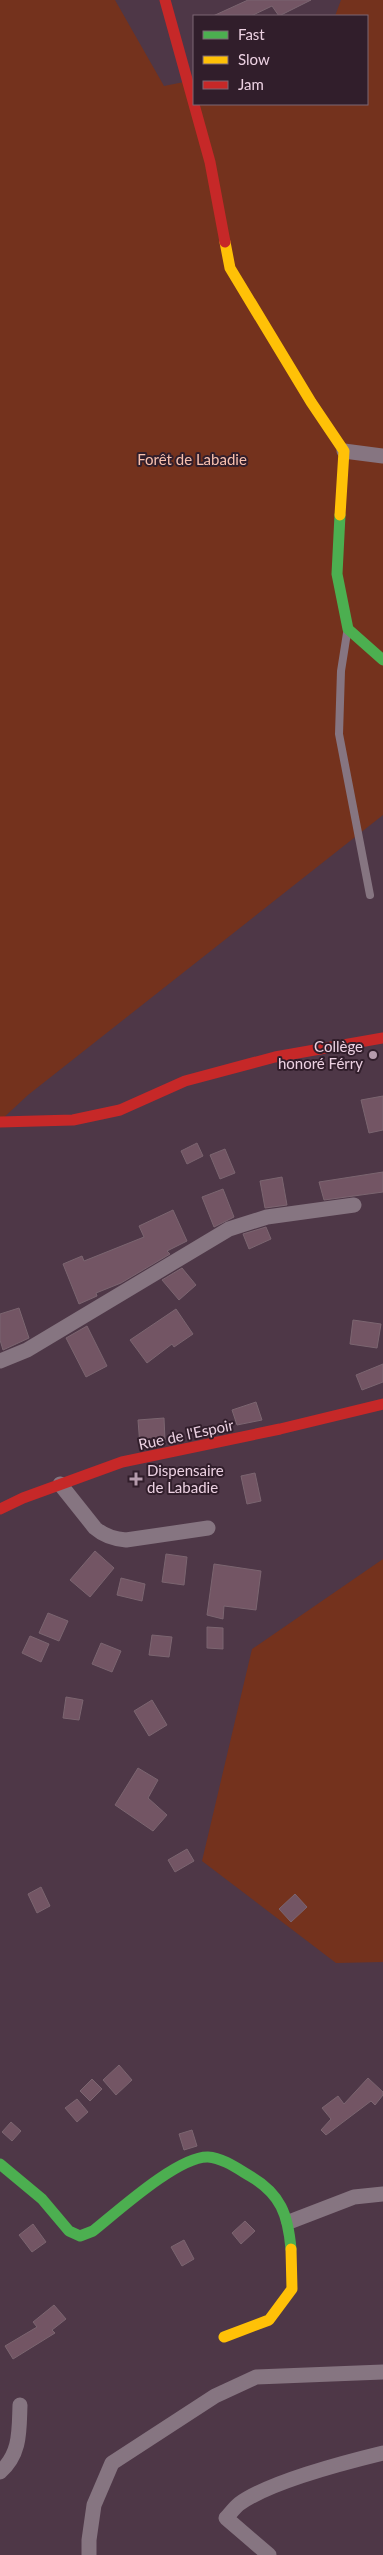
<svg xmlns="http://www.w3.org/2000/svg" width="383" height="2555" viewBox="0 0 383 2555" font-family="Lato,sans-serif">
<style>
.green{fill:#74321d}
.building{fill:#735564;stroke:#7b6570}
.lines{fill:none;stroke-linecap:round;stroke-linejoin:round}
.lane{stroke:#867581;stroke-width:8}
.street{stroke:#867581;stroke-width:15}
.fast{stroke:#4caf50;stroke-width:11}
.slow{stroke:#ffc107;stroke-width:11}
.jam{stroke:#c62828;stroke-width:11}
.poi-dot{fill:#b59bac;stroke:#311e2b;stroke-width:2}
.labels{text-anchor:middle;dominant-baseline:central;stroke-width:4;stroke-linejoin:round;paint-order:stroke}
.park-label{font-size:15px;fill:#f7c0ae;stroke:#311e2b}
.poi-label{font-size:15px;fill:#ecd1e2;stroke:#311e2b;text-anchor:end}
.street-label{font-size:15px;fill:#ecd1e2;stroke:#311e2b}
</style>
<rect width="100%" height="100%" fill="#4e3747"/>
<!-- green -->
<path class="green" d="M 0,0 L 115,0 L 164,86 L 194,80 L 194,104 L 367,104 L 367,16 L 335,16 L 341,0 L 383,0 L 383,815 L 28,1095 L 0,1121 Z
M 383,1559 L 383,1962 L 336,1963 L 202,1861 L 252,1649 Z"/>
<!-- building -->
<path class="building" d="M 248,0 L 311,0 L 279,16 L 272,6 L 251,16 L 213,16 Z
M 383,1096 L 383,1130 L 369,1133 L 361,1100 Z
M 197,1143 L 203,1156 L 187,1164 L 181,1151 Z
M 225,1149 L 235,1173 L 220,1179 L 210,1155 Z
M 383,1172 L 383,1192 L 324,1200 L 319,1182 Z
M 282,1177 L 287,1205 L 265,1208 L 260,1181 Z
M 223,1189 L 234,1217 L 214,1227 L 202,1197 Z
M 173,1210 L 187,1241 L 167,1251 L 170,1254 L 121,1283 L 96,1293 L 97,1296 L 79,1304 L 63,1264 L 82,1256 L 84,1261 L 144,1237 L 139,1226 Z
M 266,1227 L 271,1239 L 249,1249 L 243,1234 Z
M 182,1268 L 196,1285 L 179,1300 L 162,1280 Z
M 19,1308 L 29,1338 L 3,1350 L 0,1340 L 0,1314 Z
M 176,1309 L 193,1334 L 174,1347 L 172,1344 L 147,1363 L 130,1340 Z
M 353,1320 L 381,1324 L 377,1348 L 350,1344 Z
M 87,1326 L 107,1366 L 86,1377 L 66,1338 Z
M 383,1364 L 383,1382 L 362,1390 L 356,1375 Z
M 256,1402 L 262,1420 L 237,1425 L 232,1410 Z
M 164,1418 L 165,1440 L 140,1446 L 138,1420 Z
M 255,1473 L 261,1501 L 247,1504 L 241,1476 Z
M 95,1551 L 114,1568 L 90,1597 L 70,1580 Z
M 166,1554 L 187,1557 L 184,1585 L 162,1582 Z
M 214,1564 L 261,1571 L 256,1610 L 224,1606 L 223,1619 L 207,1615 Z
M 121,1578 L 145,1584 L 142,1601 L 117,1595 Z
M 48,1613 L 68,1621 L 59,1641 L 39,1633 Z
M 207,1627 L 223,1628 L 223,1649 L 207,1648 Z
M 152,1635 L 172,1637 L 169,1657 L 149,1655 Z
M 30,1636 L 49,1644 L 41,1662 L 22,1653 Z
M 101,1643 L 121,1651 L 112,1672 L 92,1664 Z
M 66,1697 L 83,1700 L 79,1720 L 63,1718 Z
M 152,1700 L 167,1725 L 149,1736 L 134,1711 Z
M 138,1768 L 158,1780 L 148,1798 L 167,1815 L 153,1831 L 115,1805 Z
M 187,1849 L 194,1861 L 175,1872 L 168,1860 Z
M 41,1887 L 50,1906 L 37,1913 L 28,1894 Z
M 295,1894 L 307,1907 L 291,1922 L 279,1909 Z
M 119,2065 L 132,2080 L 116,2095 L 103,2080 Z
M 368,2078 L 383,2092 L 383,2095 L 375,2105 L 371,2101 L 326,2135 L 321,2130 L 331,2119 L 322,2108 L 338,2096 L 344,2104 Z
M 92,2079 L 102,2089 L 90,2101 L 80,2091 Z
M 77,2099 L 88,2112 L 77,2122 L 65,2108 Z
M 11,2122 L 21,2131 L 12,2141 L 2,2132 Z
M 192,2130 L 197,2146 L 184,2150 L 179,2134 Z
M 245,2221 L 255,2231 L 241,2244 L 232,2233 Z
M 33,2224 L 46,2242 L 32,2252 L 19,2235 Z
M 184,2240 L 194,2259 L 182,2266 L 171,2247 Z
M 54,2305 L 66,2319 L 52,2330 L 55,2333 L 13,2359 L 5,2346 L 37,2327 L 33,2322 Z"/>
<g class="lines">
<!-- lane -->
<path class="lane" d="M 347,633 L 341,671 L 339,734 L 370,895"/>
<!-- street -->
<path class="street" d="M 344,451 L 383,456
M 0,1361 L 27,1350 L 229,1229 L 267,1217 L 354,1205
M 60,1484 L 95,1528 C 104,1536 113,1539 126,1540 L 208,1528
M 289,2222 L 354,2197 L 383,2194
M 0,2472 C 21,2454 19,2430 20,2405
M 89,2555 L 89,2540 L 94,2505 L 112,2463 L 215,2396 L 256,2377 L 383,2372
M 269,2555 L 226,2518 C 230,2514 234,2508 239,2504 C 269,2482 346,2462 383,2453"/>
<!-- fast -->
<path class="fast" d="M 340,515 L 337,574 L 348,629 L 383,660
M 0,2164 L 42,2199 L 69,2231 L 80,2236 L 93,2231 C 117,2212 178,2156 208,2157 C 223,2158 238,2169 250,2176 C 281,2194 288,2215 291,2249"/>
<!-- slow -->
<path class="slow" d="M 225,242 L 230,268 L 311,402 L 344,451 L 340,515
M 224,2337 L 269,2320 L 292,2289 L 291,2249"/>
<!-- jam -->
<path class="jam" d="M 165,0 L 210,162 L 225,242
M 0,1122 L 73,1120 L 120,1110 L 185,1081 L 275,1057 L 383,1038
M 0,1509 L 23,1498 L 122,1462 L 280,1429 L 383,1404"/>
</g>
<!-- markers -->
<g class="poi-dot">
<circle cx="373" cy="1055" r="5"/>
<path d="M133.5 1471.5h5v5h5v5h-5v5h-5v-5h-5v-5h5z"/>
</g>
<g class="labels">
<!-- park labels -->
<g class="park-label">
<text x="192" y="459">Forêt de Labadie</text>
</g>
<!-- poi labels -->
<g class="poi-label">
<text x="363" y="1046">Collège<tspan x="363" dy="17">honoré Férry</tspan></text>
<text x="147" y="1470" text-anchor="start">Dispensaire<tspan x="147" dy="17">de Labadie</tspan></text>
</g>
<!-- street labels -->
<g class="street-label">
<text transform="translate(186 1434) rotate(-12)">Rue de l'Espoir</text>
</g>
</g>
<!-- legend -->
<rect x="193" y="15" width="175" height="90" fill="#311e2b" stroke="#7c6674"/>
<rect x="203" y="31" width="25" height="8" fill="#4caf50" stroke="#7c6674"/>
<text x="238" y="40" font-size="15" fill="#ecd1e2">Fast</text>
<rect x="203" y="56" width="25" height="8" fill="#ffc107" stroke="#7c6674"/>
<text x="238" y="65" font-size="15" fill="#ecd1e2">Slow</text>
<rect x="203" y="81" width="25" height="8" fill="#c62828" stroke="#7c6674"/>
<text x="238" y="90" font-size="15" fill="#ecd1e2">Jam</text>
</svg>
